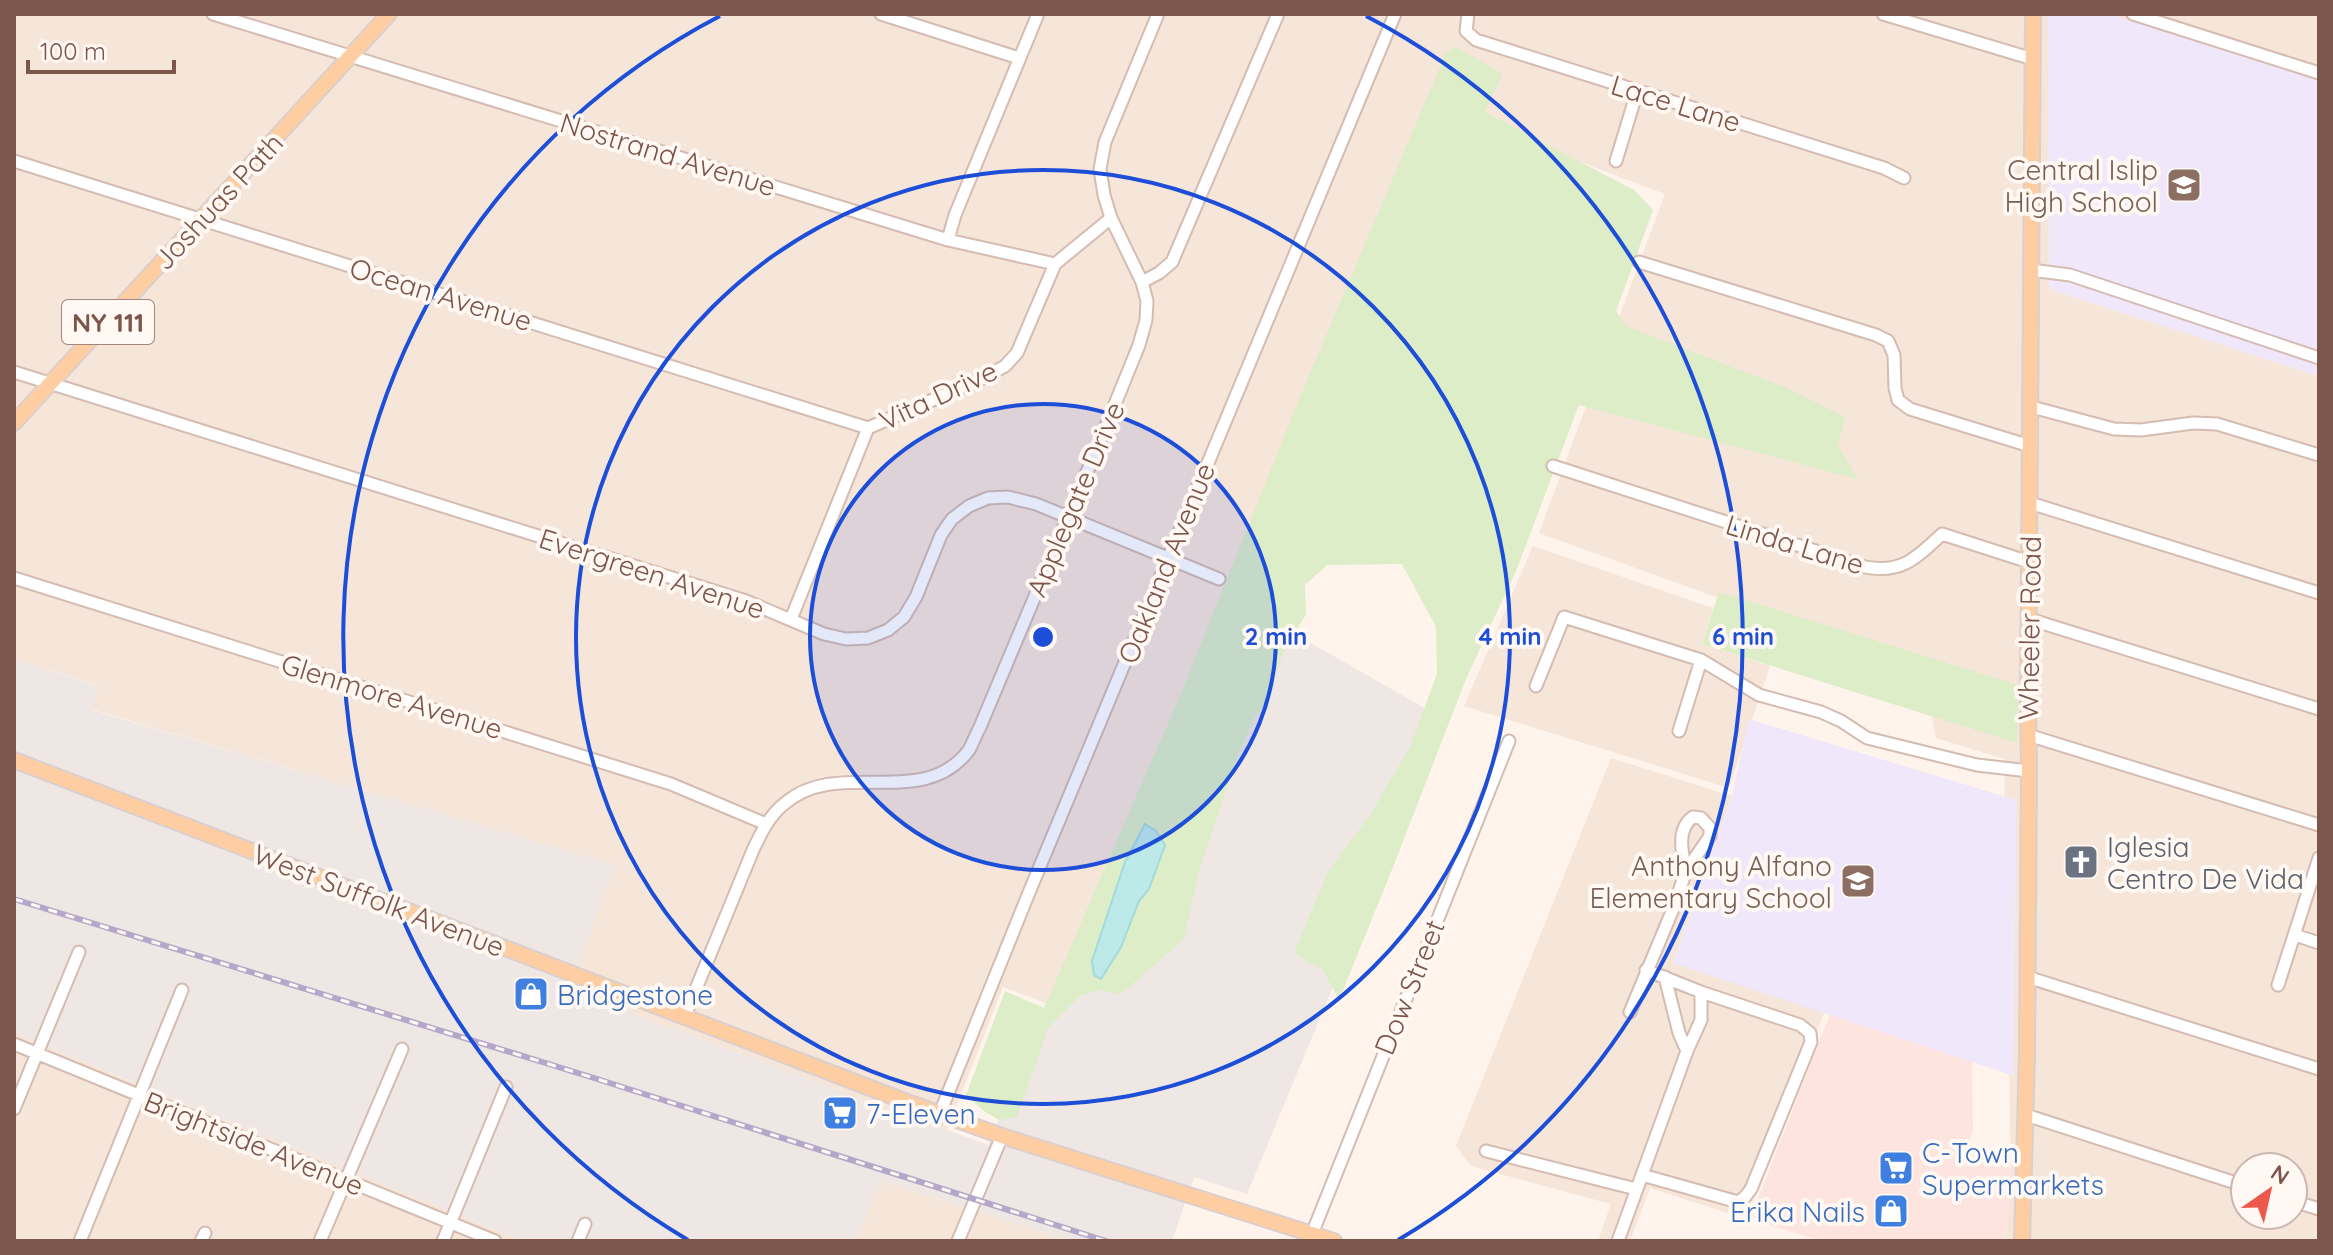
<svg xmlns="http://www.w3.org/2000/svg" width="2333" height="1255" viewBox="0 0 2333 1255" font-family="Quicksand,sans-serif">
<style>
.residential{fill:#f6e5d9;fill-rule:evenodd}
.commercial{fill:#fee4df}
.industrial{fill:#efe7e3}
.education{fill:#f1e7fb}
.green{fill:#dcedc8;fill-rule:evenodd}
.water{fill:#bde9e9;stroke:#a3dbdc;stroke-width:2}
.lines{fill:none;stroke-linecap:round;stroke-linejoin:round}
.minor-casing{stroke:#d4bcb2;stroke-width:15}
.major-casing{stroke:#dacfcd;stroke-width:18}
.minor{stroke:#fff;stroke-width:11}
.major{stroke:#fecea2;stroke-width:14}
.rail-casing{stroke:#b5a7ca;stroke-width:6}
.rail{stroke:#fff8f3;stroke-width:3;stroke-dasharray:9;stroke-linecap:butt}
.ring{fill:none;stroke:#1d4ed8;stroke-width:4}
.labels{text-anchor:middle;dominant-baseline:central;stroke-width:8;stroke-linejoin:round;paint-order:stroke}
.shield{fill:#fff8f3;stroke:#a3867d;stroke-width:2}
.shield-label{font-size:26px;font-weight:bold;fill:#7c554b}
.street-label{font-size:28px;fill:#7c554b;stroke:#fff8f3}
.education-label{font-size:28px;fill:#785e54;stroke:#fff8f3;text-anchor:end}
.worship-label{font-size:28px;fill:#5b616d;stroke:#fff8f3;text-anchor:start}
.shop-label{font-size:28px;fill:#366cbe;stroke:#fff8f3;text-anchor:start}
.centre{fill:#1d4ed8;stroke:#fff8f3;stroke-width:4}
.ring-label{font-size:24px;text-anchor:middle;font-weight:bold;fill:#1d4ed8;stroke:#fff8f3;stroke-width:8;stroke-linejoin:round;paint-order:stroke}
</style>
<rect width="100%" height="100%" fill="#fef4eb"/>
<!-- residential -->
<path class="residential" d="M 14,14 L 2048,14 L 2049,289 L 2319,376 L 2319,1241 L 2005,1241 L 2011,1168 L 2004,759 L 1936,738 L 1923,672 L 1539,533 L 1665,194 L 1432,106 L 1048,1004 L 1003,987 L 947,1130 L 568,990 L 614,865 L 91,709 L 98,685 L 14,659 ZM 2245,1167 L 2293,1167 L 2293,1215 L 2245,1215 Z
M 2108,14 L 2319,14 L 2319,80 Z
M 1533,546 L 1713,608 L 1702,644 L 1770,666 L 1729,788 L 1464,706 Z
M 1611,758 L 1732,796 L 1673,962 L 1825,1011 L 1743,1218 L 1650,1188 L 1630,1241 L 1598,1241 L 1611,1204 L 1471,1166 L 1456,1146 Z
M 14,1033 L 522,1241 L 14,1241 Z
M 880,1181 L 1070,1241 L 856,1241 Z"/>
<!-- commercial -->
<path class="commercial" d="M 1830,1014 L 1972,1062 L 1973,1131 L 1965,1154 L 2011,1168 L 2005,1241 L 1822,1241 L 1750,1219 Z"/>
<!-- industrial -->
<path class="industrial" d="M 1279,625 L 1444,719 L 1247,1194 L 1194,1177 L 1172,1241 L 1070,1241 L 881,1181 L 856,1241 L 522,1241 L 14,1033 L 14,659 L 99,686 L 92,710 L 615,865 L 569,990 L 988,1145 L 1067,959 Z"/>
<!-- education -->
<path class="education" d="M 2048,14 L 2108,14 L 2319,80 L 2319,376 L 2049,289 Z
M 1749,719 L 2016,800 L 2014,1076 L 1673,963 L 1732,796 Z"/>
<!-- green -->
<path class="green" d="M 1455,46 L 1502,74 L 1485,112 L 1634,190 L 1653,210 L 1616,311 L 1626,326 L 1789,389 L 1845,417 L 1838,445 L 1857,479 L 1579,405 L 1516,571 L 1466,679 L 1393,867 L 1339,1000 L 1323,970 L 1294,953 L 1328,872 L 1370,815 L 1410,747 L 1437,674 L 1436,627 L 1402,564 L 1327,565 L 1305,585 L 1306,614 L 1282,655 L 1269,700 L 1256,715 L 1237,758 L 1199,870 L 1184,939 L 1121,994 L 1100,990 L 1080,996 L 1048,1028 L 1017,1117 L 999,1120 L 984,1111 L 966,1095 L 1005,991 L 1044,1008 L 1181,693 L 1300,397 L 1446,53 ZM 1165,845 L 1149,889 L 1139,901 L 1101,978 L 1095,975 L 1092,960 Z
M 1719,592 L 2018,685 L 2017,743 L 1702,644 Z"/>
<!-- water -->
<path class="water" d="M 1145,824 L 1156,831 L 1165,845 L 1149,889 L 1139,901 L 1121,947 L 1101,979 L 1094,975 L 1092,961 L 1125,862 Z"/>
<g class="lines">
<defs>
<path id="minor" d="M 213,14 L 948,240 L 1055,264 L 1111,218
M 881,14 L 1019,58
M 1468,14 L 1466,31 L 1476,40 L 1884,168 L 1904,178
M 1883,14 L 2033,59
M 2133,14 L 2319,73
M 14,161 L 868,428
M 1616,161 L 1637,92
M 948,240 L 955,215 L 1038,14
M 1639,262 L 1876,335 L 1888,341 L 1894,355 L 1895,388 L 1898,400 L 1910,409 L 2030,446
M 2031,270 L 2070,275 L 2319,358
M 1142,282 L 1159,273 L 1172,262 L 1278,14
M 14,372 L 746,601 L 824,634 L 846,639 L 868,638 L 888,630 L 904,617 L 916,597 L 941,535 L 952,519 L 969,506 L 988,498 L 1008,497 L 1036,504 L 1219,579
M 2032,407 L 2114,429 L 2141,430 L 2193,423 L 2217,424 L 2319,455
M 1553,466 L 1865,567 C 1902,574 1916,558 1942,534 L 2029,562
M 2030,503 L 2319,593
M 14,578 L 671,784 L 766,824
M 791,619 L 868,428 L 981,379 L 1005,366 L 1017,353 L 1055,264
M 2029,619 L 2319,709
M 1536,686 L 1564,617 L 1701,660 L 1759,695 L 1821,712 L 1841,721 L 1867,738 L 1977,765 L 2029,771
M 1679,731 L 1701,660
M 2028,735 L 2319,825
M 2295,935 L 2319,943
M 1665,977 L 1679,1033 L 1687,1051
M 2027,977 L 2319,1069
M 2278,985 L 2319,858
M 1630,1012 L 1673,909 L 1686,871 L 1710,836 L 1710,828 L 1701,818 L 1693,817 C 1676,829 1682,853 1686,871
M 684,1018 L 753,850 C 761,833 769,816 784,804 C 839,756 922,812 969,750 C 973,743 976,734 980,727 L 1098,446 L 1139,345 L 1146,320 L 1147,301 L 1142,282 L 1111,218 L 1104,195 L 1100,169 L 1105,142 L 1158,14
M 14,1044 L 495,1241
M 14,1109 L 79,952
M 940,1113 L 1028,895 L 1395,14
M 2026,1115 L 2245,1186
M 1486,1151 L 1636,1189
M 1642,1175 L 1738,1202 L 1745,1197 L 1751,1189 L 1811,1042 L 1810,1033 L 1800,1025 L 1701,992 L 1646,970
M 2293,1201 L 2319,1209
M 1312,1234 L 1509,741
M 80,1241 L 182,990
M 201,1241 L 205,1233
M 320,1241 L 402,1049
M 443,1241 L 506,1087
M 578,1241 L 585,1224
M 958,1241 L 1002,1136
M 1618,1241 L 1687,1051 L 1701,1020 L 1701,992"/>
<path id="major" d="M 14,423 L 389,14
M 14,760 L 907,1102 L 1002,1136 L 1334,1241
M 2022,1241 L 2027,1054 L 2029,771 L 2028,703 L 2033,14"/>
</defs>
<!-- minor casing -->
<use href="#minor" class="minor-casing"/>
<!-- major casing -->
<use href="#major" class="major-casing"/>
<!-- minor -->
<use href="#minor" class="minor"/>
<!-- major -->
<use href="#major" class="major"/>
<defs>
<path id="rail" d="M 14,899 L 594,1078 L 1106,1241"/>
</defs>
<!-- rail casing -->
<use href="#rail" class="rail-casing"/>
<!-- rail -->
<use href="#rail" class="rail"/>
</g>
<!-- distance rings -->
<circle cx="1043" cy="637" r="233" fill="#1d4ed8" fill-opacity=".12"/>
<g class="ring">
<circle cx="1043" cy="637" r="233"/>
<circle cx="1043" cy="637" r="467"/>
<path d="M688 1240A700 700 0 0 1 720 16M1366 16A700 700 0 0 1 1398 1240"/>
</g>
<!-- icons -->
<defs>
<symbol id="school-square" viewBox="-11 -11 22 22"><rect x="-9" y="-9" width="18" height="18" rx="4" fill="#8d6e63" stroke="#fff8f3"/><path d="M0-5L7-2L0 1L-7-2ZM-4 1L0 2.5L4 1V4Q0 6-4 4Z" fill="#fff"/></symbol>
<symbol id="church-square" viewBox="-11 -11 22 22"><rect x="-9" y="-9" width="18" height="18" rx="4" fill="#6b7280" stroke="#fff8f3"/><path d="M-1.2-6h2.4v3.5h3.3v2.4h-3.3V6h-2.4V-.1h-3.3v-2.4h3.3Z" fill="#fff"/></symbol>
<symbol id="shop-square" viewBox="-11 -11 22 22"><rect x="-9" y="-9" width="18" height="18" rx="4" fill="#3f7fe0" stroke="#fff8f3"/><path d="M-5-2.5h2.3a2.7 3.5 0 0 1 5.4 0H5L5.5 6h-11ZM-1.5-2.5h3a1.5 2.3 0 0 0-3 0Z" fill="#fff"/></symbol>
<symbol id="supermarket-square" viewBox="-11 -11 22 22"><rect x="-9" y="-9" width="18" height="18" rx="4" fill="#3f7fe0" stroke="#fff8f3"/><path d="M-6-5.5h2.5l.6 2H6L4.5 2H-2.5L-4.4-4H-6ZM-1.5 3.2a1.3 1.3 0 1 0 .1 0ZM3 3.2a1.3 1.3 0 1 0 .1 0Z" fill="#fff"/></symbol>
</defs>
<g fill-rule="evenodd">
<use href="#school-square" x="2164" y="165" width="40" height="40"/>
<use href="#church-square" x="2061" y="842" width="40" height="40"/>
<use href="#school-square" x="1838" y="861" width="40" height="40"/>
<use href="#shop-square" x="511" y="974" width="40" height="40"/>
<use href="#supermarket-square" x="820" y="1093" width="40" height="40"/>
<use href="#supermarket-square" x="1876" y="1148" width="40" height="40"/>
<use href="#shop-square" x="1871" y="1191" width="40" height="40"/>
</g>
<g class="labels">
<!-- shield labels -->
<rect class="shield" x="62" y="300" width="92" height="44" rx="6"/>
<g class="shield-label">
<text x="108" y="322">NY 111</text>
</g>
<!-- street labels -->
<g class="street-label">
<text transform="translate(1676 103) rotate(17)">Lace Lane</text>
<text transform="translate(668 154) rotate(17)">Nostrand Avenue</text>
<text transform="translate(218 201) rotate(-47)">Joshuas Path</text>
<text transform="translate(441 294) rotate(17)">Ocean Avenue</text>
<text transform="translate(938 395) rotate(-25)">Vita Drive</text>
<text transform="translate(1075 499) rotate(-67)">Applegate Drive</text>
<text transform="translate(1795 544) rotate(17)">Linda Lane</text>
<text transform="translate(1166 563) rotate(-68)">Oakland Avenue</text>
<text transform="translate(652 573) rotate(18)">Evergreen Avenue</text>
<text transform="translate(2029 628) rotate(-89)">Wheeler Road</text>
<text transform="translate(392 696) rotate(17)">Glenmore Avenue</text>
<text transform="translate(379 900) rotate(21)">West Suffolk Avenue</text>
<text transform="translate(1409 987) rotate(-68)">Dow Street</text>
<text transform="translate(254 1143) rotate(22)">Brightside Avenue</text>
</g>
<!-- education labels -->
<g class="education-label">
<text x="2158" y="169">Central Islip<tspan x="2158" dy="32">High School</tspan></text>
<text x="1832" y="865">Anthony Alfano<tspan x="1832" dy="32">Elementary School</tspan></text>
</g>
<!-- worship labels -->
<g class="worship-label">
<text x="2107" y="846">Iglesia<tspan x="2107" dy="32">Centro De Vida</tspan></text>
</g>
<!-- shop labels -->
<g class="shop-label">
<text x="557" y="994">Bridgestone</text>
<text x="866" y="1113">7-Eleven</text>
<text x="1922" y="1152">C‑Town<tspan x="1922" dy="32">Supermarkets</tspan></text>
<text x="1865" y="1211" text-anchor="end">Erika Nails</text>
</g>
</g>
<circle cx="1043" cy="637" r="12" class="centre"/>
<g class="ring-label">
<text x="1276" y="645">2 min</text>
<text x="1510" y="645">4 min</text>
<text x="1743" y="645">6 min</text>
</g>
<!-- border -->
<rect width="2333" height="1255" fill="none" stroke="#7c554b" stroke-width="32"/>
<!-- north arrow -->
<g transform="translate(2269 1191) rotate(34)"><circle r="38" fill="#fff8f3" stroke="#cbb7b0" stroke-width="2"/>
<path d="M0-6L14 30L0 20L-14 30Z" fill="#ec584b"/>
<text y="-12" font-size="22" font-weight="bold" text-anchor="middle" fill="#7c554b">N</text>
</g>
<!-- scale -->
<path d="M28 60v12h146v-12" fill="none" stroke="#7c554b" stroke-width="4"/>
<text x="40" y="60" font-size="24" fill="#7c554b" stroke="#fff8f3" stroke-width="6" paint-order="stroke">100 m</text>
</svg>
